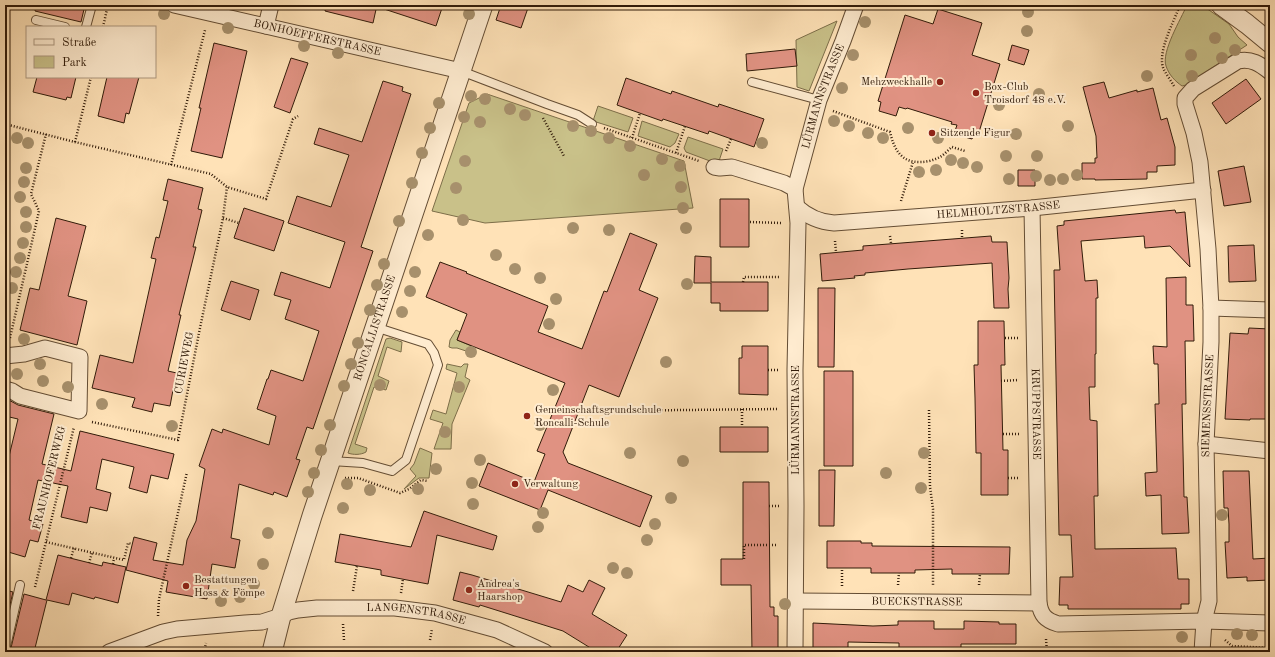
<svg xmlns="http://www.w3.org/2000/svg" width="1275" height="657" viewBox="0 0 1275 657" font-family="'Old Standard TT',serif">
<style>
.green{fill:#c9c189;stroke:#7d6e49}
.building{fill:#e09282;stroke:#311b09}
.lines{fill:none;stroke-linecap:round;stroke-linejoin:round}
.service-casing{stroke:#644d34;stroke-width:10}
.minor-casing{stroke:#644d34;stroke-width:17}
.tertiary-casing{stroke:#644d34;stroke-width:21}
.path{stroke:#311b09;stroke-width:2.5;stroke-dasharray:1 2;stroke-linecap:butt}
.service{stroke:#ffecd0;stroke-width:8}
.minor{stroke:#ffecd0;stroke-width:15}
.tertiary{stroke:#ffecd0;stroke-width:19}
.tree{fill:#a7906c}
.poi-dot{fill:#8f2418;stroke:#ffecd0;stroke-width:1.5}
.labels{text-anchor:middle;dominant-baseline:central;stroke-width:4;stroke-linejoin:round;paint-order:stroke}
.street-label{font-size:11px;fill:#311b09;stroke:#ffecd0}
.poi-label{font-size:11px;fill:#311b09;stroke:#ffecd0;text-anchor:start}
</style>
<rect width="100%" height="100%" fill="#ffe2b7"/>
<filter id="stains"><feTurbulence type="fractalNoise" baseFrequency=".005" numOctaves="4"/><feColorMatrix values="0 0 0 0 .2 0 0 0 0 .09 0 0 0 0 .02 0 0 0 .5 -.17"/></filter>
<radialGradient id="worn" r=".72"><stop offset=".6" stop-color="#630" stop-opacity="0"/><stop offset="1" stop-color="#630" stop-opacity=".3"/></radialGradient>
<!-- green -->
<path class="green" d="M 1187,5 L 1200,5 L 1209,10 L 1229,24 L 1238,37 L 1247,45 L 1186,85 L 1182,86 C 1175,81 1169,75 1166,66 C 1161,52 1181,19 1187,5 Z
M 837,21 L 809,91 L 797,87 L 796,40 Z
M 487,94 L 684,161 L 693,208 L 485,223 L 432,211 L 469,103 Z
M 598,106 L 633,118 L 628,132 L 593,121 Z
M 642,121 L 679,134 L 675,143 L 670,147 L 638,136 Z
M 688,137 L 723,149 L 718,164 L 686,152 L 684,148 Z
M 456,330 L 460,332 L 457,340 L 474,347 L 472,353 L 457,348 L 452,348 L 449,347 L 450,340 Z
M 390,338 L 402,342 L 401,352 L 387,347 L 378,376 L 389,381 L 386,390 L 374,387 L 355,444 L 367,448 L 366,452 C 361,455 353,455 348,453 L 386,339 Z
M 447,364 L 461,367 L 464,364 L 468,364 L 465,377 L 470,380 L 452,424 L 451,449 L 434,449 L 443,423 L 430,419 L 433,410 L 446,414 L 457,373 L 446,369 Z
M 420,448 L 432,453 L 429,478 L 419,478 L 404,489 L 416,476 L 410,469 L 414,464 Z"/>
<!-- building -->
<path class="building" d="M 36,5 L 85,5 L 81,22 L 35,11 Z
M 326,5 L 377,5 L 373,23 L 325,11 Z
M 381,5 L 443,5 L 436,26 L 381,8 Z
M 501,5 L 529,5 L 521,28 L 496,20 Z
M 938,9 L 982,23 L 972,55 L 1000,64 L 979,132 L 975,131 L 972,139 L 954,134 L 957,125 L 951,124 L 952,122 L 907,108 L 906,109 L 899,107 L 896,116 L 879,111 L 881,102 L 878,101 L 905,15 L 933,24 Z
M 214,43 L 247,51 L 222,158 L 191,151 L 201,108 L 199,108 Z
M 1012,45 L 1029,50 L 1024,65 L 1008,60 Z
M 795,49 L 797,66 L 747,71 L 746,54 Z
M 291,58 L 308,63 L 290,113 L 274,107 Z
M 37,77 L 76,77 L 71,98 L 67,97 L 66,100 L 33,92 Z
M 107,77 L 139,77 L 129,114 L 126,113 L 124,123 L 98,116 Z
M 626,78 L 671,94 L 672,91 L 718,107 L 719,104 L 764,119 L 754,147 L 709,131 L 708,134 L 663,119 L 662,121 L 617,105 Z
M 1246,79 L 1261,99 L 1226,124 L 1212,103 Z
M 383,81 L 403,87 L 402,91 L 411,94 L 361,247 L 373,251 L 313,429 L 307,427 L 296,459 L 300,460 L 287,497 L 274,492 L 273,495 L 239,484 L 231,538 L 240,540 L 235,568 L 212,564 L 207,599 L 166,592 L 168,581 L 126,570 L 134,537 L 157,543 L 153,560 L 183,565 L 187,540 L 196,521 L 205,469 L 199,466 L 212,429 L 222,433 L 223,429 L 269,445 L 276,416 L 257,409 L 267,379 L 268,379 L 271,370 L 303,381 L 319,331 L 285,319 L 291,300 L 274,295 L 281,272 L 330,288 L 345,242 L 288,223 L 297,196 L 331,207 L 349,155 L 314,144 L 319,128 L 362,142 Z
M 1104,82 L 1109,98 L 1137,90 L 1137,92 L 1153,88 L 1161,120 L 1167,118 L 1175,147 L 1175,165 L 1157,166 L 1157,172 L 1147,172 L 1147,179 L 1095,180 L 1095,179 L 1082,179 L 1082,163 L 1095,163 L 1095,158 L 1097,158 L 1096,136 L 1083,87 Z
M 1244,166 L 1251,202 L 1224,206 L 1218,171 Z
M 1018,170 L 1035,170 L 1035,186 L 1018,186 Z
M 168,179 L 203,188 L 198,209 L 202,210 L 193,247 L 196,247 L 179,315 L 181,315 L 168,371 L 181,374 L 176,391 L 173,390 L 170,406 L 154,403 L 152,412 L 132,407 L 135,398 L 92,388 L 100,355 L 133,363 L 156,259 L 151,258 L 156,237 L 159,238 L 168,201 L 163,200 Z
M 720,199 L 749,199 L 749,247 L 720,247 Z
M 244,208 L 284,221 L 274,251 L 234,238 Z
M 1175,210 L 1176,213 L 1185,212 L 1190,267 L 1170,246 L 1145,248 L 1144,236 L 1081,241 L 1085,281 L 1097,280 L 1098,298 L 1096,298 L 1096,354 L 1095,354 L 1095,387 L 1089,387 L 1090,420 L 1097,421 L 1098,496 L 1094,496 L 1095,549 L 1176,548 L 1178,579 L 1189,579 L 1189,604 L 1181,604 L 1181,609 L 1068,609 L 1068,605 L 1059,605 L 1060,577 L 1073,577 L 1071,535 L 1059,535 L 1054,270 L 1060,270 L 1057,226 L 1064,225 L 1064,221 Z
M 56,218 L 86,226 L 68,296 L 87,301 L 77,345 L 20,330 L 30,288 L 39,290 Z
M 630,233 L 657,244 L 639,290 L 658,298 L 619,397 L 589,385 L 563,452 L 568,463 L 652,496 L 640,527 L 548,490 L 540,510 L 479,486 L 488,463 L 534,482 L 545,454 L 537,451 L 565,383 L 457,340 L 467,314 L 426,297 L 440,262 L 467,272 L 466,273 L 548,306 L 538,332 L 582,349 L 604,291 L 607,292 Z
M 991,236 L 992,242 L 1007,242 L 1009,278 L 1008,289 L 1009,308 L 994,308 L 992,263 L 908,269 L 865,273 L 865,275 L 854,276 L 855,278 L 822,281 L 820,254 L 863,250 L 863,246 Z
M 1254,245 L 1256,281 L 1229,282 L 1228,246 Z
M 695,256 L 711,257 L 711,282 L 768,282 L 768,311 L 720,311 L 720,303 L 711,303 L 711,283 L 694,283 Z
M 1186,277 L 1186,305 L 1193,305 L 1194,341 L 1185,341 L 1186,404 L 1182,404 L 1184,497 L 1187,497 L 1189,533 L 1162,534 L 1161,495 L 1146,496 L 1145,473 L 1157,472 L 1155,404 L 1159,404 L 1158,364 L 1154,364 L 1153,346 L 1167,347 L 1166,278 Z
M 231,281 L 259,290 L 250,320 L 221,310 Z
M 818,288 L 835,288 L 834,367 L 818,367 Z
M 978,321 L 1004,321 L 1005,365 L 1001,365 L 1003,450 L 1008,450 L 1008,495 L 981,495 L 981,453 L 976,453 L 975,398 L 974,365 L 978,365 Z
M 1249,328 L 1270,329 L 1267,365 L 1270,365 L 1270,419 L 1250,419 L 1250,420 L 1225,419 L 1230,333 L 1248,334 Z
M 742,346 L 768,346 L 768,395 L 739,394 L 739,358 L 742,358 Z
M 824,371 L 853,371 L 853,466 L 824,466 Z
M 5,398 L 18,405 L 54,414 L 42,464 L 71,471 L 80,431 L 174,454 L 168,479 L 151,475 L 147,493 L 129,488 L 134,467 L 102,459 L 96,489 L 111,493 L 107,511 L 90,507 L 87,523 L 61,517 L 68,486 L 38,480 L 29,520 L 43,524 L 38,542 L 30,540 L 25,557 L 5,551 L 5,473 L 18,419 L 5,416 Z
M 720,427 L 768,427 L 768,452 L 720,452 Z
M 819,470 L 835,470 L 834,526 L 819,526 Z
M 1223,471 L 1249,471 L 1253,559 L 1270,558 L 1270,580 L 1247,581 L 1247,577 L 1227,578 L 1225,542 L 1229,542 L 1229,524 L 1228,508 L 1224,508 Z
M 743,482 L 769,482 L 770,607 L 774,607 L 774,616 L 778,616 L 778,652 L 752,652 L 751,585 L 721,585 L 721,559 L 743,559 Z
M 424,511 L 497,536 L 493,550 L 437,535 L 428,584 L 381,575 L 381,570 L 335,562 L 340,534 L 411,547 Z
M 827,541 L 861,541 L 861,543 L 872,543 L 872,546 L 1010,547 L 1009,574 L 952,574 L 952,569 L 915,570 L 915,573 L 871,573 L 871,568 L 827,568 Z
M 58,555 L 102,566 L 103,562 L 126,567 L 118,603 L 95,597 L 94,599 L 72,593 L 69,605 L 47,600 L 34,652 L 10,652 L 24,594 L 46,600 Z
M 460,572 L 472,575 L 561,602 L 568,585 L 583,592 L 589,580 L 605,588 L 592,614 L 627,635 L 616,652 L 597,652 L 563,631 L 480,605 L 479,607 L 453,600 Z
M 5,590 L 13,592 L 5,626 Z
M 898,621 L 934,621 L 934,629 L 964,629 L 964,621 L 999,622 L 999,624 L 1016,624 L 1016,644 L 961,644 L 961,652 L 899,652 L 899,643 L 848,642 L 848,652 L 813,652 L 813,623 L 873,626 L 898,625 Z"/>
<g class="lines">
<defs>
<path id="service" d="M 36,20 L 65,27
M 86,27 L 92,5
M 461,71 L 547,104 L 578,115 L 592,124
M 752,82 L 819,100
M 331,461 L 363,463 L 392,471 L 406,460 L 438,365 L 434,353 L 428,344 L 375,327
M 5,651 L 20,585"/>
<g id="minor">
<path id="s1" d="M 174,5 L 461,71"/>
<path d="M 266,26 L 271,5"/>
<path d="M 714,167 L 720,168 L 732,167 L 784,183 L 795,189"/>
<path id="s2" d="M 797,207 C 808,217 819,222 834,223 L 1032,208 L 1203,190"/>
<path id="s3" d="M 1032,208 L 1039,603 C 1041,615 1045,620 1058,624 L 1204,621 L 1270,623"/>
<path d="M 1211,308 L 1270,310"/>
<path d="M 5,356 L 24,354 L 45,348 L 80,357 L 79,411 L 20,396 L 12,391 L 5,389"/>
<path d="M 1206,444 L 1270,451"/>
<path id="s4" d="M 796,601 L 1039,603"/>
<path id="s5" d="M 109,652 L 163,632 L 177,629 L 245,623 L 262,622 L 281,616 L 289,612 L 298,610 L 317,608 L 395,608 L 435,613 L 497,630 L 545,652"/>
<path id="s6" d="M 795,652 L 796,506 L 795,370 L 798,223 L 795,189 L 819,100 L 843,41 L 856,5"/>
<path id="s7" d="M 1202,652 L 1204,621 L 1209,601 L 1206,444 L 1211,342 L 1211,308 L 1208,249 L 1200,162 L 1194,133 L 1185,104 L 1185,98 L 1193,89 L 1238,61 C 1251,58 1260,64 1270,72"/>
</g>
<g id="tertiary">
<path d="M 1221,5 L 1247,24 L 1270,43"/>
<path id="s8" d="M 272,652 L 281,616 L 312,516 L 483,5"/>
</g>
</defs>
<!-- service casing -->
<use href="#service" class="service-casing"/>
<!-- minor casing -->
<use href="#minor" class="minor-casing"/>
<!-- tertiary casing -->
<use href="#tertiary" class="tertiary-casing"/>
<!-- path -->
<path class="path" d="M 103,27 L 108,5
M 1174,86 C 1171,81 1167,75 1164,70 C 1156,53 1174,22 1180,5
M 833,111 L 890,132 C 894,149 901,163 921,162 C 927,162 934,160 940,157 C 944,155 948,150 952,147 L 965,151
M 543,118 L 564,156
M 5,124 L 75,142 L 211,174 L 227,187 L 266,199 L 293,119 L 298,116
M 604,128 L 699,161
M 632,138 L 640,113
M 75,142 L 91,77
M 726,151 L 731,139
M 676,153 L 685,126
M 171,165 L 205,30
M 901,201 L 913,162
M 223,218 L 239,223
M 750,222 L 781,223
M 962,230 L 962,237
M 890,236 L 891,243
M 835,241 L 836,252
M 743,282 L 744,277 L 780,277
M 10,338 L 39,211 L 31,194 L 46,134
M 1005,338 L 1018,338
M 768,370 L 778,370
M 1001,381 L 1019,380
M 742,409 L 742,427
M 929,410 L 930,487 L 933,509 L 933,585
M 590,411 L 779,409
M 92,422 L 178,440 L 200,328 L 223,218 L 227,187
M 1003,434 L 1020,434
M 345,478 L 358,478 L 400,493 L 409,489 L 421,480 L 428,481
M 1008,478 L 1020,478
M 769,506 L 780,506
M 46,542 L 124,560 L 128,543 L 132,544
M 71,558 L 74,548
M 744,559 L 744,545 L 778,545
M 89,563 L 92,553
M 113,564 L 114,558
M 898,585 L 899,573
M 979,585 L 980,574
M 842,586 L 842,568
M 35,587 L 74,427
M 353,591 L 357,566
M 401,593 L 403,579
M 158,616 L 159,599 L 187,472
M 343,624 L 344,640
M 1046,639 L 1047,652
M 430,640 L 432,629
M 1225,640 L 1232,646 L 1270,648
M 204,652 L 206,643
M 1232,652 L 1232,646"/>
<!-- service -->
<use href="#service" class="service"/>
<!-- minor -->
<use href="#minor" class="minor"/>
<!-- tertiary -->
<use href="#tertiary" class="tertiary"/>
</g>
<!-- trees -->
<g class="tree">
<circle cx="1028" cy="12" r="6"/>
<circle cx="164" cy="14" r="6"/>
<circle cx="469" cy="14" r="6"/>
<circle cx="865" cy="22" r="6"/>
<circle cx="228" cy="28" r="6"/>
<circle cx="1027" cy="31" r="6"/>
<circle cx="1215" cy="38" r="6"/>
<circle cx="304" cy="46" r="6"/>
<circle cx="1235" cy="50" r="6"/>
<circle cx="338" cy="53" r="6"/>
<circle cx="853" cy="55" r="6"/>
<circle cx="1191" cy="55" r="6"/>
<circle cx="1222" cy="58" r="6"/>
<circle cx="1147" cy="76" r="6"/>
<circle cx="1192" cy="76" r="6"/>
<circle cx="842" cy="88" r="6"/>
<circle cx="1039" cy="94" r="6"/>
<circle cx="471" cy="96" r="6"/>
<circle cx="485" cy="99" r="6"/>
<circle cx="439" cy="103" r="6"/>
<circle cx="999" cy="105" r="6"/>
<circle cx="510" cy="109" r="6"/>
<circle cx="525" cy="115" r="6"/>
<circle cx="464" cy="117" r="6"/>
<circle cx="834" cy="121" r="6"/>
<circle cx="480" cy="122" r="6"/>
<circle cx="573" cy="126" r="6"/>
<circle cx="849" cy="126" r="6"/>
<circle cx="1068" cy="126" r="6"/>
<circle cx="430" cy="128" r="6"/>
<circle cx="908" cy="128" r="6"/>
<circle cx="591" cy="131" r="6"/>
<circle cx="868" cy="133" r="6"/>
<circle cx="1016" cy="134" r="6"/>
<circle cx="17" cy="138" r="6"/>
<circle cx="609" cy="138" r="6"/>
<circle cx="883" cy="138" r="6"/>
<circle cx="938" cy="138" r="6"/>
<circle cx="28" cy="143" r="6"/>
<circle cx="762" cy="143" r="6"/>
<circle cx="630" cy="146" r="6"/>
<circle cx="422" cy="153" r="6"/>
<circle cx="1006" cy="156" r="6"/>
<circle cx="1037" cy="156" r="6"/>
<circle cx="662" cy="159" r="6"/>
<circle cx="951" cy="160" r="6"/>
<circle cx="465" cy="161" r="6"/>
<circle cx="963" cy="163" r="6"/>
<circle cx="680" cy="166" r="6"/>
<circle cx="977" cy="167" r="6"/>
<circle cx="26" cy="168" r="6"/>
<circle cx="936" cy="170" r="6"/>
<circle cx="919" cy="172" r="6"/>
<circle cx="644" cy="175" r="6"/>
<circle cx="1077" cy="175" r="6"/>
<circle cx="1036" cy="176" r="6"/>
<circle cx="1009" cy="179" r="6"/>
<circle cx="1063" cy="179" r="6"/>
<circle cx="1050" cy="180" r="6"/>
<circle cx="24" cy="182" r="6"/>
<circle cx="412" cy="183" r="6"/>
<circle cx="681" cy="187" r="6"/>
<circle cx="456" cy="188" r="6"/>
<circle cx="20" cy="197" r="6"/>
<circle cx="683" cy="208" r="6"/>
<circle cx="26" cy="212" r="6"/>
<circle cx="463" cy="220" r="6"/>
<circle cx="399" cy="221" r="6"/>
<circle cx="26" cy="227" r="6"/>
<circle cx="573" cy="228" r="6"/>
<circle cx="686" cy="228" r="6"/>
<circle cx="609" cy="230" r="6"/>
<circle cx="428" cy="235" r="6"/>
<circle cx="23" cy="243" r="6"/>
<circle cx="496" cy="255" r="6"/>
<circle cx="20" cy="258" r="6"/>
<circle cx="384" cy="264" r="6"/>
<circle cx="515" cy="269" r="6"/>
<circle cx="16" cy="272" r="6"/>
<circle cx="415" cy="272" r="6"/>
<circle cx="540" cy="278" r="6"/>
<circle cx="687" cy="284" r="6"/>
<circle cx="377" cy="285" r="6"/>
<circle cx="12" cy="288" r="6"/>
<circle cx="410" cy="291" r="6"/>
<circle cx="556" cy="299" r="6"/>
<circle cx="370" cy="310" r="6"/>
<circle cx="402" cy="312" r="6"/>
<circle cx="549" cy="324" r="6"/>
<circle cx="24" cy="339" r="6"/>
<circle cx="358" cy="343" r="6"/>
<circle cx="471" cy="352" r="6"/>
<circle cx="666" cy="362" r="6"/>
<circle cx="40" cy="364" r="6"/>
<circle cx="351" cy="364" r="6"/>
<circle cx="17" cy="374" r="6"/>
<circle cx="43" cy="381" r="6"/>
<circle cx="380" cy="385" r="6"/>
<circle cx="344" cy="386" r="6"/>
<circle cx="68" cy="387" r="6"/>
<circle cx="459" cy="387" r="6"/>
<circle cx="553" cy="390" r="6"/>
<circle cx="102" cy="404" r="6"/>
<circle cx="330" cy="425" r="6"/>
<circle cx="540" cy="425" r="6"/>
<circle cx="172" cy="426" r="6"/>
<circle cx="445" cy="432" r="6"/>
<circle cx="321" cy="450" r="6"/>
<circle cx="630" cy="453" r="6"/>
<circle cx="924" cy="453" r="6"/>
<circle cx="480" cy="460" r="6"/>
<circle cx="683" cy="461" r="6"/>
<circle cx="436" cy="469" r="6"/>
<circle cx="314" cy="473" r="6"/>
<circle cx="886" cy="473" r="6"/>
<circle cx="472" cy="483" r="6"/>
<circle cx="347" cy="484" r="6"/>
<circle cx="921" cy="488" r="6"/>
<circle cx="418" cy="489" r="6"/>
<circle cx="370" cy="490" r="6"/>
<circle cx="308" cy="492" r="6"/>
<circle cx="671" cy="498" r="6"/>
<circle cx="473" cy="504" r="6"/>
<circle cx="343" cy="508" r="6"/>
<circle cx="543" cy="513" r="6"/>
<circle cx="1222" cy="515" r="6"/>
<circle cx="655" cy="524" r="6"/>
<circle cx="538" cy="527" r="6"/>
<circle cx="268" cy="533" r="6"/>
<circle cx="647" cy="540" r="6"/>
<circle cx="263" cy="564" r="6"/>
<circle cx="613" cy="568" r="6"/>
<circle cx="627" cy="573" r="6"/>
<circle cx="254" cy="584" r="6"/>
<circle cx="240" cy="597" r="6"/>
<circle cx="221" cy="601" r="6"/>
<circle cx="785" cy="604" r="6"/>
<circle cx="1237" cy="634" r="6"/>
<circle cx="1252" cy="635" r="6"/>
<circle cx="1182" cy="637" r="6"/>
</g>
<!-- markers -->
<g class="poi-dot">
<circle cx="940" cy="82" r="4"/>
<circle cx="976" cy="93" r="4"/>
<circle cx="932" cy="133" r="4"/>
<circle cx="527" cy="416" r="4"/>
<circle cx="515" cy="484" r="4"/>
<circle cx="186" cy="586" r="4"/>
<circle cx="469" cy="590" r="4"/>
</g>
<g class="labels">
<!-- street labels -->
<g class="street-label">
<text stroke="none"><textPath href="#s1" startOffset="147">BONHOEFFERSTRASSE</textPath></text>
<text stroke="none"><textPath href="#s6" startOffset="560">LÜRMANNSTRASSE</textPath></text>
<text stroke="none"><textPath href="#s2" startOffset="206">HELMHOLTZSTRASSE</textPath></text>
<text stroke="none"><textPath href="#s8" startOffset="340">RONCALLISTRASSE</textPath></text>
<text transform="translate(185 363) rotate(-79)">CURIEWEG</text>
<text stroke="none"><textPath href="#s7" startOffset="247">SIEMENSSTRASSE</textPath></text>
<text stroke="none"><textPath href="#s3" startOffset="206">KRUPPSTRASSE</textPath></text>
<text transform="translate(796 420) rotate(-90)">LÜRMANNSTRASSE</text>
<text transform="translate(50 478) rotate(-76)">FRAUNHOFERWEG</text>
<text stroke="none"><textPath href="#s4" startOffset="121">BUECKSTRASSE</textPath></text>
<text stroke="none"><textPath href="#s5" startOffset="314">LANGENSTRASSE</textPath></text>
</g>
<!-- poi labels -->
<g class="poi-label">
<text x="932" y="82" text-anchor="end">Mehzweckhalle</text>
<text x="984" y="87">Box-Club<tspan x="984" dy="13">Troisdorf 48 e.V.</tspan></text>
<text x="940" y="133">Sitzende Figur</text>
<text x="535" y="410">Gemeinschaftsgrundschule<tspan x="535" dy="13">Roncalli-Schule</tspan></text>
<text x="523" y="484">Verwaltung</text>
<text x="194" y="580">Bestattungen<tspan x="194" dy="13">Hoss &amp; Fömpe</tspan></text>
<text x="477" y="584">Andrea's<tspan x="477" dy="13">Haarshop</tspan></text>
</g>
</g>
<!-- margin -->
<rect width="1275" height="657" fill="none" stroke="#ffe2b7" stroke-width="20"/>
<rect x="6" y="6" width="1263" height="645" fill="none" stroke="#311b09" stroke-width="2"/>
<rect x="10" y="10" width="1255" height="637" fill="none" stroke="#311b09"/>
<!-- legend -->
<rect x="26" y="26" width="130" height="52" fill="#ffecd0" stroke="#ad9880"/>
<rect x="34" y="39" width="20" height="6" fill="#ffecd0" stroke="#ad9880"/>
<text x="62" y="46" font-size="12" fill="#311b09">Straße</text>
<rect x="34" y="56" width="20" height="12" fill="#c9c189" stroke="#ad9880"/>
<text x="62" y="66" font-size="12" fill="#311b09">Park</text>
<rect width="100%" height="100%" filter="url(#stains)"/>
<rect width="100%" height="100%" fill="url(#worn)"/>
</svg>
